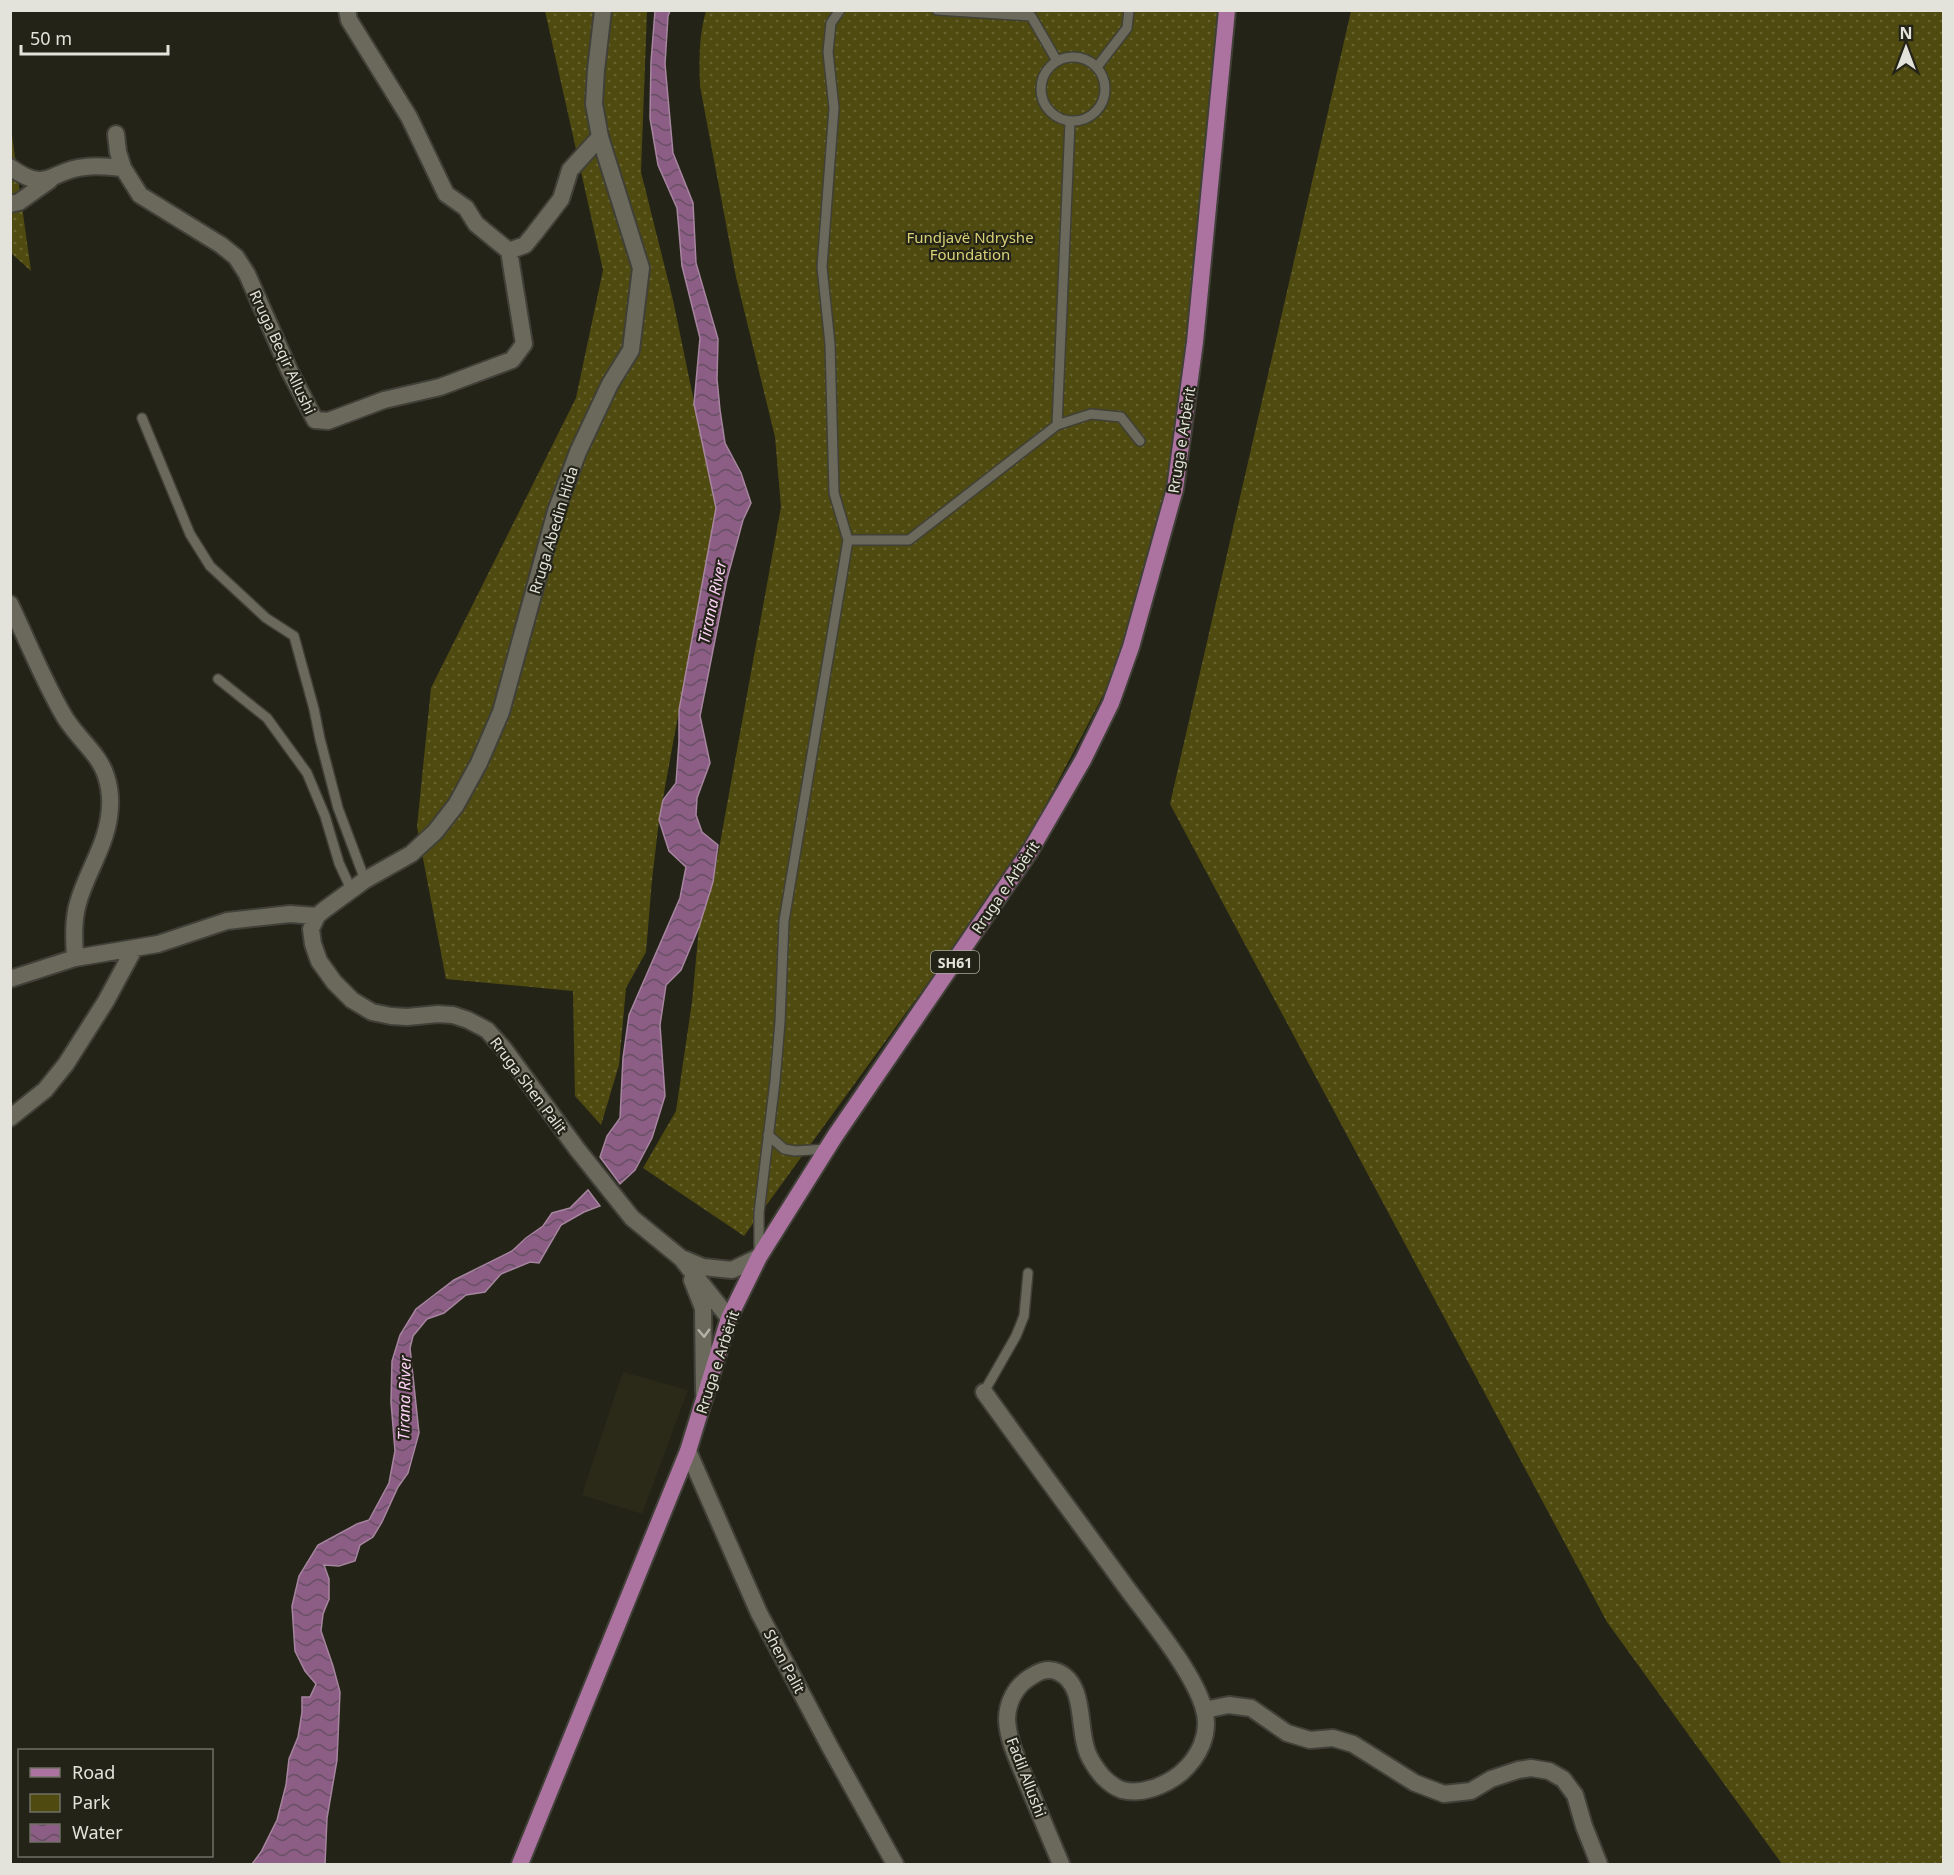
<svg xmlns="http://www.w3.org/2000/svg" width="1954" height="1875" viewBox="0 0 1954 1875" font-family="'Noto Sans',sans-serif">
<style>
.built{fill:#2b2a18}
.green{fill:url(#green-dots)}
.water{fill:url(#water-waves);stroke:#a6859f;stroke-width:1.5}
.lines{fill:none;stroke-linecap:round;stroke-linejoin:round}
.service-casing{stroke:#404038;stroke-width:12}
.minor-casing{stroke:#404038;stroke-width:20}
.primary-casing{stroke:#404038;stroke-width:20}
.service{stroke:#6a695c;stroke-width:9}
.minor{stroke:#6a695c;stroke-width:16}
.primary{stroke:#ad73a0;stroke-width:16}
.oneway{stroke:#b3b2a8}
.labels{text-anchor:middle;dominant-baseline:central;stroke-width:4.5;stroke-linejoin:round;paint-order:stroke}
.shield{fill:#242318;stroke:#aaa9a0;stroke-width:1.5}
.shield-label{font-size:14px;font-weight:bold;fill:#e3e3db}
.park-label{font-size:15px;fill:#d9d176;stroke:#242318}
.street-label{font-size:15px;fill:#e3e3db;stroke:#242318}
.water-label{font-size:16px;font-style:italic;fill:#fed2f7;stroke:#242318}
</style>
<defs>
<pattern id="green-dots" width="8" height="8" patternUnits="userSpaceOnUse" patternTransform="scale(1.5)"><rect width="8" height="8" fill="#4f4a0f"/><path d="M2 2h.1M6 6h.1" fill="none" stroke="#686431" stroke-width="1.8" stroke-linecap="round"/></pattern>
<pattern id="water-waves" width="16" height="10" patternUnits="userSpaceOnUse" patternTransform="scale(1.5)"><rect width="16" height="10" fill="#8c5d85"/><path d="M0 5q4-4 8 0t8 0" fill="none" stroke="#685064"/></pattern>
</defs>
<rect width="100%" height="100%" fill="#242318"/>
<!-- built -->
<path class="built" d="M 623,1372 L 688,1390 L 642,1514 L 582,1495 Z"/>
<!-- green -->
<path class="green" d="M 545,11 L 647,11 L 641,172 L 673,300 L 716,508 L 659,820 L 652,880 L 646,952 L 626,988 L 619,1065 L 601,1125 L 575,1096 L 573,991 L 446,979 L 417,827 L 431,688 L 576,398 L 603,270 Z
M 706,11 L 1235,11 L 1170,489 L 1118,667 L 1034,827 L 951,951 L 744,1236 L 643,1168 L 676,1111 L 692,1002 L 699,927 L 713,882 L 781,507 L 775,437 L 736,277 L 700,86 C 699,60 699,35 706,11 Z
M 1351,11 L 1943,11 L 1943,1864 L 1782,1864 L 1607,1622 L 1170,804 Z
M 11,128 L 31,271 L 11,253 Z"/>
<!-- water -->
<path class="water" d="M 655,11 L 670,11 L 668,16 L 665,64 L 673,153 L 693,203 L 696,263 L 718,339 L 717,379 L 720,410 L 725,443 L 741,473 L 751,503 L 743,520 L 727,579 L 700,716 L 710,763 L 697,798 L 696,815 L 702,832 L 718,845 L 713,882 L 699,927 L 681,970 L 666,985 L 660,1025 L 665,1096 L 652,1138 L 635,1170 L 620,1184 L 600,1157 L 607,1136 L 620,1118 L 623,1058 L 629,1015 L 680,898 L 686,867 L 669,851 L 659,820 L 663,800 L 676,783 L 679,741 L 679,710 L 716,508 L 694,404 L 700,338 L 682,266 L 677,208 L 658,165 L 650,118 L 651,62 Z
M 588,1190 L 600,1206 L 584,1212 L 561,1225 L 539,1263 L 530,1262 L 501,1274 L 485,1292 L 466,1295 L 444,1313 L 427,1319 L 413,1336 L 410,1348 L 419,1433 L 408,1473 L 398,1487 L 382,1522 L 373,1537 L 360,1545 L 355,1561 L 339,1566 L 324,1565 L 329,1579 L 329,1599 L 323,1614 L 321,1631 L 333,1666 L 340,1692 L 337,1760 L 327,1818 L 325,1864 L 252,1864 L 261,1852 L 277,1820 L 286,1785 L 289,1759 L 298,1737 L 302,1712 L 302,1697 L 310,1697 L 316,1684 L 305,1671 L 295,1651 L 292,1606 L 299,1576 L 318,1545 L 357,1524 L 369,1520 L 389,1483 L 395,1451 L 391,1402 L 392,1361 L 400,1335 L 416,1309 L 454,1280 L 512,1251 L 526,1238 L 543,1226 L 552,1213 L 570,1208 Z"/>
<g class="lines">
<defs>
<path id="service" d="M 840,10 L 831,23 L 828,52 L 834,108 L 822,267 L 830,344 L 834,493 L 848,540
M 937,10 L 1031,16 L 1057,61
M1041 89a32 32 0 1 1 64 0a32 32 0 1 1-64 0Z
M 1097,67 L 1127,28 L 1129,10
M 142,418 L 190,534 L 210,566 L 266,618 L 294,636 L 314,709 L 320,739 L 338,808 L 365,880
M 1057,425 L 1070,122
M 218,679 L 267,718 L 307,773 L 325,816 L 339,863 L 351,889
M 768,1135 L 784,1149 L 795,1151 L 827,1149
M 759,1252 L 759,1213 L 775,1081 L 780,1022 L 784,921 L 848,540 L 909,540 L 1057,425 L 1091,414 L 1121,417 L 1140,441
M 984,1392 L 1016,1336 L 1024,1316 L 1028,1273"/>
<path id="minor" d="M 347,10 L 349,20 L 409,117 L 446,194 L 466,208 L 476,224 L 509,251 L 525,245 L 534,234 L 561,199 L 570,170 L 600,137
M 603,10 L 596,70 L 594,104 L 600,137 L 641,268 L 631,350 L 610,384 L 578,452 L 556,511 L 501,712 L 479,763 L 456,805 L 435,832 L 411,854 L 365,880 L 324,910 L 317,916 L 311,929 L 313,944 L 319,961 L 334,982 L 352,1000 L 372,1012 L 391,1016 L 407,1017 L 438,1014 L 453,1015 L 468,1020 L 487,1030 L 504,1049 L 577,1149 L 632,1218 L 681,1258 L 729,1318
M 116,134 L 118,152 L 123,168 L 140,195 L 221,245 L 236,257 L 247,274 L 290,372 L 315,420 L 328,421 L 384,400 L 440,387 L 512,360 L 524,344 L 509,251
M 10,167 C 49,195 49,170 85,167 C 97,165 110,167 123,168
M 10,204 L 19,202 L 50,180
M 10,604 C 28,642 43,680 64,716 C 76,737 99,753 106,776 C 110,788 111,804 109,817 C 105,847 86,874 78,903 C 73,920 74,939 75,958
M 10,979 L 75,958 L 158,944 L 227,921 L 290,914 L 317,916
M 10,1118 L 45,1090 L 66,1064 L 106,1001 L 134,949
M 684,1259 L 703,1267 L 732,1270 L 759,1257
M 692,1280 L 703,1308 L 704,1393
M 984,1392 C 1032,1459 1081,1525 1129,1591 C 1152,1622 1194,1673 1204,1709 C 1211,1734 1199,1757 1181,1773 C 1165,1786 1141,1795 1122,1790 C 1114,1787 1108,1782 1103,1777 C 1097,1770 1092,1763 1088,1754 C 1077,1730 1087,1685 1058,1672 C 1047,1667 1038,1672 1029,1678 C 1015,1687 1007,1703 1007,1720 C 1008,1742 1020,1765 1028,1785 C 1039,1812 1050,1838 1061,1864
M 688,1451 L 759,1613 L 830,1747 L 895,1864
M 1204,1710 L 1229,1705 L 1251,1708 L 1287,1733 L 1310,1740 L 1333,1738 L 1353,1744 L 1415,1783 L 1444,1794 L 1471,1791 L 1491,1779 L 1518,1770 L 1531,1768 L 1549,1771 L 1563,1779 L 1575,1795 L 1584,1826 L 1599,1864"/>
<path id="primary" d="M 520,1864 L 688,1451 L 729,1318 L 759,1257 L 835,1136 L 1030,851 L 1083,760 L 1111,703 L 1131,647 L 1175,489 L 1195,342 L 1227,10"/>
</defs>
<!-- service casing -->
<use href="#service" class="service-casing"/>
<!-- minor casing -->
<use href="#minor" class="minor-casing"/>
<!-- primary casing -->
<use href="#primary" class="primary-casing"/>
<!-- service -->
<use href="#service" class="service"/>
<!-- minor -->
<use href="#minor" class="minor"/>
<!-- primary -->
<use href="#primary" class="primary"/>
</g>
<!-- one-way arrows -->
<defs><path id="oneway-chevron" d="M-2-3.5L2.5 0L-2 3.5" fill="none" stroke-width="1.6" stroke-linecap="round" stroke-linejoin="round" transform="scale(1.5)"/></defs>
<use class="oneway" href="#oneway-chevron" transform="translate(704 1333) rotate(88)"/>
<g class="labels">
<!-- shield labels -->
<rect class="shield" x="931" y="951" width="48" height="22" rx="4.5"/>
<g class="shield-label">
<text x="955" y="962">SH61</text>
</g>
<!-- park labels -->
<g class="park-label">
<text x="970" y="237">Fundjavë Ndryshe<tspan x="970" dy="17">Foundation</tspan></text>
</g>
<!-- street labels -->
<g class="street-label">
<text transform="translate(283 352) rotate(65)">Rruga Beqir Allushi</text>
<text transform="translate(1181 440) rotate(-81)">Rruga e Arbërit</text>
<text transform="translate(553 530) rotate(-73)">Rruga Abedin Hida</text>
<text transform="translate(1005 887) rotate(-56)">Rruga e Arbërit</text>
<text transform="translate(529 1085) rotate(53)">Rruga Shen Palit</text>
<text transform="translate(717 1362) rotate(-72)">Rruga e Arbërit</text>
<text transform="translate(785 1661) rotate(62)">Shen Palit</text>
<text transform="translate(1027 1777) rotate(69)">Fadil Allushi</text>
</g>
<!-- water labels -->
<g class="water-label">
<text transform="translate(712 602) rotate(-78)">Tirana River</text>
<text transform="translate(404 1398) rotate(-89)">Tirana River</text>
</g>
</g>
<!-- border -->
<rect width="1954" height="1875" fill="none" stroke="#e3e3db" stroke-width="24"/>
<!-- legend -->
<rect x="18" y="1749" width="195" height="108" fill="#242318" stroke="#707066" stroke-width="1.5"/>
<rect x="30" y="1768" width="30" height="9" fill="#ad73a0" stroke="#707066" stroke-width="1.5"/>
<text x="72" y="1779" font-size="18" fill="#e3e3db">Road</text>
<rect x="30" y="1794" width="30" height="18" fill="#4f4a0f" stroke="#707066" stroke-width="1.5"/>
<text x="72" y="1809" font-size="18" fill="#e3e3db">Park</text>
<rect x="30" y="1824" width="30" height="18" fill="url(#water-waves)" stroke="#707066" stroke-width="1.5"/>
<text x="72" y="1839" font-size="18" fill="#e3e3db">Water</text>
<!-- north arrow -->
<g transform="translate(1906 48)" stroke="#242318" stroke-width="4.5" paint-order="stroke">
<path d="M0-4.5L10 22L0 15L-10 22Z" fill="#e3e3db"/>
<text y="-9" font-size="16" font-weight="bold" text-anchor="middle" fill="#e3e3db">N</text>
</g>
<!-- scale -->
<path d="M21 45v9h147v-9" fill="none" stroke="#e3e3db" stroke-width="3"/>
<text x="30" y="45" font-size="18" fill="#e3e3db" stroke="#242318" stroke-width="4.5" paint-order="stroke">50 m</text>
</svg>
